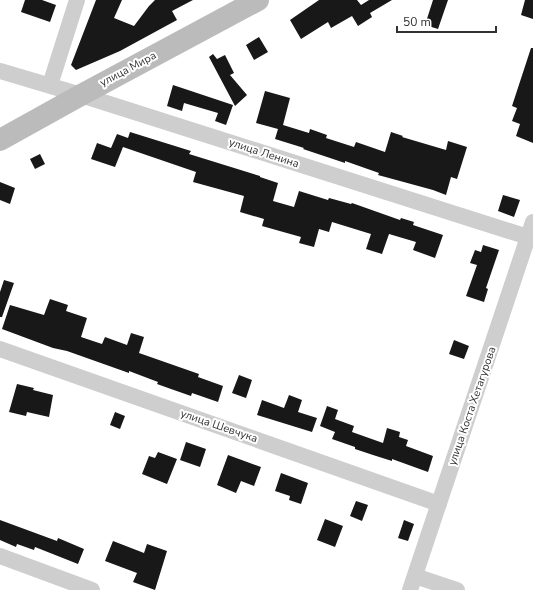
<svg xmlns="http://www.w3.org/2000/svg" width="533" height="590" viewBox="0 0 533 590" font-family="'Nunito Sans',sans-serif">
<style>
.building{fill:#181818}
.lines{fill:none;stroke-linecap:round;stroke-linejoin:round}
.minor{stroke:#cecece;stroke-width:16}
.secondary{stroke:#bbb;stroke-width:22}
.labels{text-anchor:middle;dominant-baseline:central;stroke-width:4;stroke-linejoin:round;paint-order:stroke}
.street-label{font-size:11px;fill:#313131;stroke:#fff}
</style>
<rect width="100%" height="100%" fill="#fff"/>
<!-- building -->
<path class="building" d="M 25,0 L 42,0 L 56,5 L 50,22 L 21,12 Z
M 96,0 L 122,0 L 114,18 L 134,26 L 149,6 L 155,0 L 193,0 L 172,11 L 177,20 L 120,51 L 76,70 L 71,65 Z
M 319,0 L 357,0 L 361,5 L 369,0 L 392,0 L 370,13 L 372,17 L 358,26 L 352,16 L 331,28 L 328,22 L 301,39 L 290,20 Z
M 433,0 L 448,0 L 438,29 L 425,25 Z
M 525,0 L 533,0 L 533,19 L 521,15 Z
M 259,37 L 268,52 L 254,60 L 246,45 Z
M 531,48 L 533,48 L 533,143 L 516,136 L 520,124 L 512,121 L 517,108 L 512,106 Z
M 213,54 L 217,59 L 225,55 L 234,73 L 230,75 L 247,95 L 235,106 L 209,57 Z
M 173,85 L 233,105 L 226,125 L 215,121 L 218,113 L 184,103 L 182,111 L 167,106 Z
M 265,91 L 290,98 L 283,125 L 309,133 L 310,129 L 327,135 L 326,138 L 354,147 L 356,142 L 385,152 L 391,132 L 403,136 L 402,137 L 446,150 L 448,141 L 467,147 L 457,179 L 451,177 L 446,195 L 433,190 L 378,175 L 379,173 L 345,161 L 345,163 L 303,149 L 304,148 L 275,139 L 278,129 L 256,123 Z
M 130,132 L 191,151 L 189,154 L 260,176 L 260,177 L 278,183 L 273,201 L 294,207 L 299,191 L 328,200 L 329,198 L 351,204 L 352,203 L 400,220 L 401,218 L 414,222 L 413,225 L 443,235 L 435,258 L 413,250 L 416,242 L 389,234 L 382,254 L 366,249 L 371,234 L 332,222 L 329,232 L 319,229 L 314,247 L 299,243 L 301,237 L 262,226 L 264,219 L 240,212 L 244,196 L 193,182 L 196,172 L 123,147 L 115,167 L 91,159 L 97,143 L 111,148 L 117,134 L 128,138 Z
M 40,154 L 45,164 L 35,169 L 30,159 Z
M 0,182 L 15,188 L 10,204 L 0,200 Z
M 503,195 L 520,200 L 514,217 L 498,211 Z
M 483,245 L 499,250 L 486,288 L 488,289 L 484,302 L 466,296 L 477,265 L 470,263 L 475,250 L 481,252 Z
M 4,280 L 14,283 L 2,317 L 0,317 L 0,292 Z
M 50,299 L 68,305 L 66,311 L 87,318 L 81,337 L 102,344 L 105,337 L 127,345 L 131,333 L 144,337 L 139,353 L 199,374 L 198,377 L 223,386 L 218,402 L 192,393 L 191,396 L 171,389 L 157,384 L 158,382 L 129,371 L 129,373 L 67,351 L 53,348 L 2,329 L 10,305 L 44,315 Z
M 454,340 L 469,346 L 464,359 L 449,354 Z
M 239,375 L 252,380 L 246,398 L 232,393 Z
M 17,384 L 34,388 L 33,390 L 53,395 L 49,417 L 27,412 L 26,416 L 9,412 Z
M 289,395 L 302,400 L 298,412 L 317,418 L 312,432 L 257,415 L 262,400 L 284,408 Z
M 327,406 L 338,410 L 335,419 L 354,426 L 352,432 L 383,443 L 387,428 L 400,432 L 399,437 L 408,440 L 406,446 L 433,456 L 428,472 L 392,459 L 392,461 L 373,455 L 355,449 L 355,447 L 332,439 L 335,432 L 320,426 Z
M 115,412 L 125,416 L 120,429 L 110,425 Z
M 186,442 L 206,449 L 200,467 L 180,460 Z
M 158,452 L 177,459 L 167,484 L 142,474 L 149,456 L 155,458 Z
M 228,455 L 261,467 L 254,486 L 241,481 L 236,493 L 217,485 Z
M 281,473 L 308,483 L 301,504 L 289,500 L 290,496 L 275,491 Z
M 356,501 L 368,505 L 362,521 L 350,516 Z
M 325,519 L 343,526 L 335,547 L 317,540 Z
M 0,520 L 57,541 L 58,538 L 84,549 L 78,564 L 35,547 L 34,550 L 17,544 L 16,547 L 0,540 Z
M 404,520 L 414,524 L 408,541 L 398,538 Z
M 113,541 L 144,553 L 147,544 L 167,551 L 155,590 L 133,582 L 137,573 L 105,561 Z"/>
<g class="lines">
<!-- minor -->
<path class="minor" d="M 0,71 L 81,95 L 528,237
M 50,85 L 77,0
M 0,349 L 439,504
M 0,556 L 92,590
M 415,576 L 457,590
M 410,590 L 533,222"/>
<!-- secondary -->
<path class="secondary" d="M 0,140 L 81,95 L 258,0"/>
</g>
<g class="labels">
<!-- street labels -->
<g class="street-label">
<text transform="translate(128 69) rotate(-28)">улица Мира</text>
<text transform="translate(264 153) rotate(18)">улица Ленина</text>
<text transform="translate(472 406) rotate(-71)">улица Коста Хетагурова</text>
<text transform="translate(219 426) rotate(19)">улица Шевчука</text>
</g>
</g>
<!-- scale -->
<path d="M397 26v6h99v-6" fill="none" stroke="#313131" stroke-width="2"/>
<text x="403" y="26" font-size="12" fill="#313131" stroke="#ffffff" stroke-width="3" paint-order="stroke">50 m</text>
</svg>
